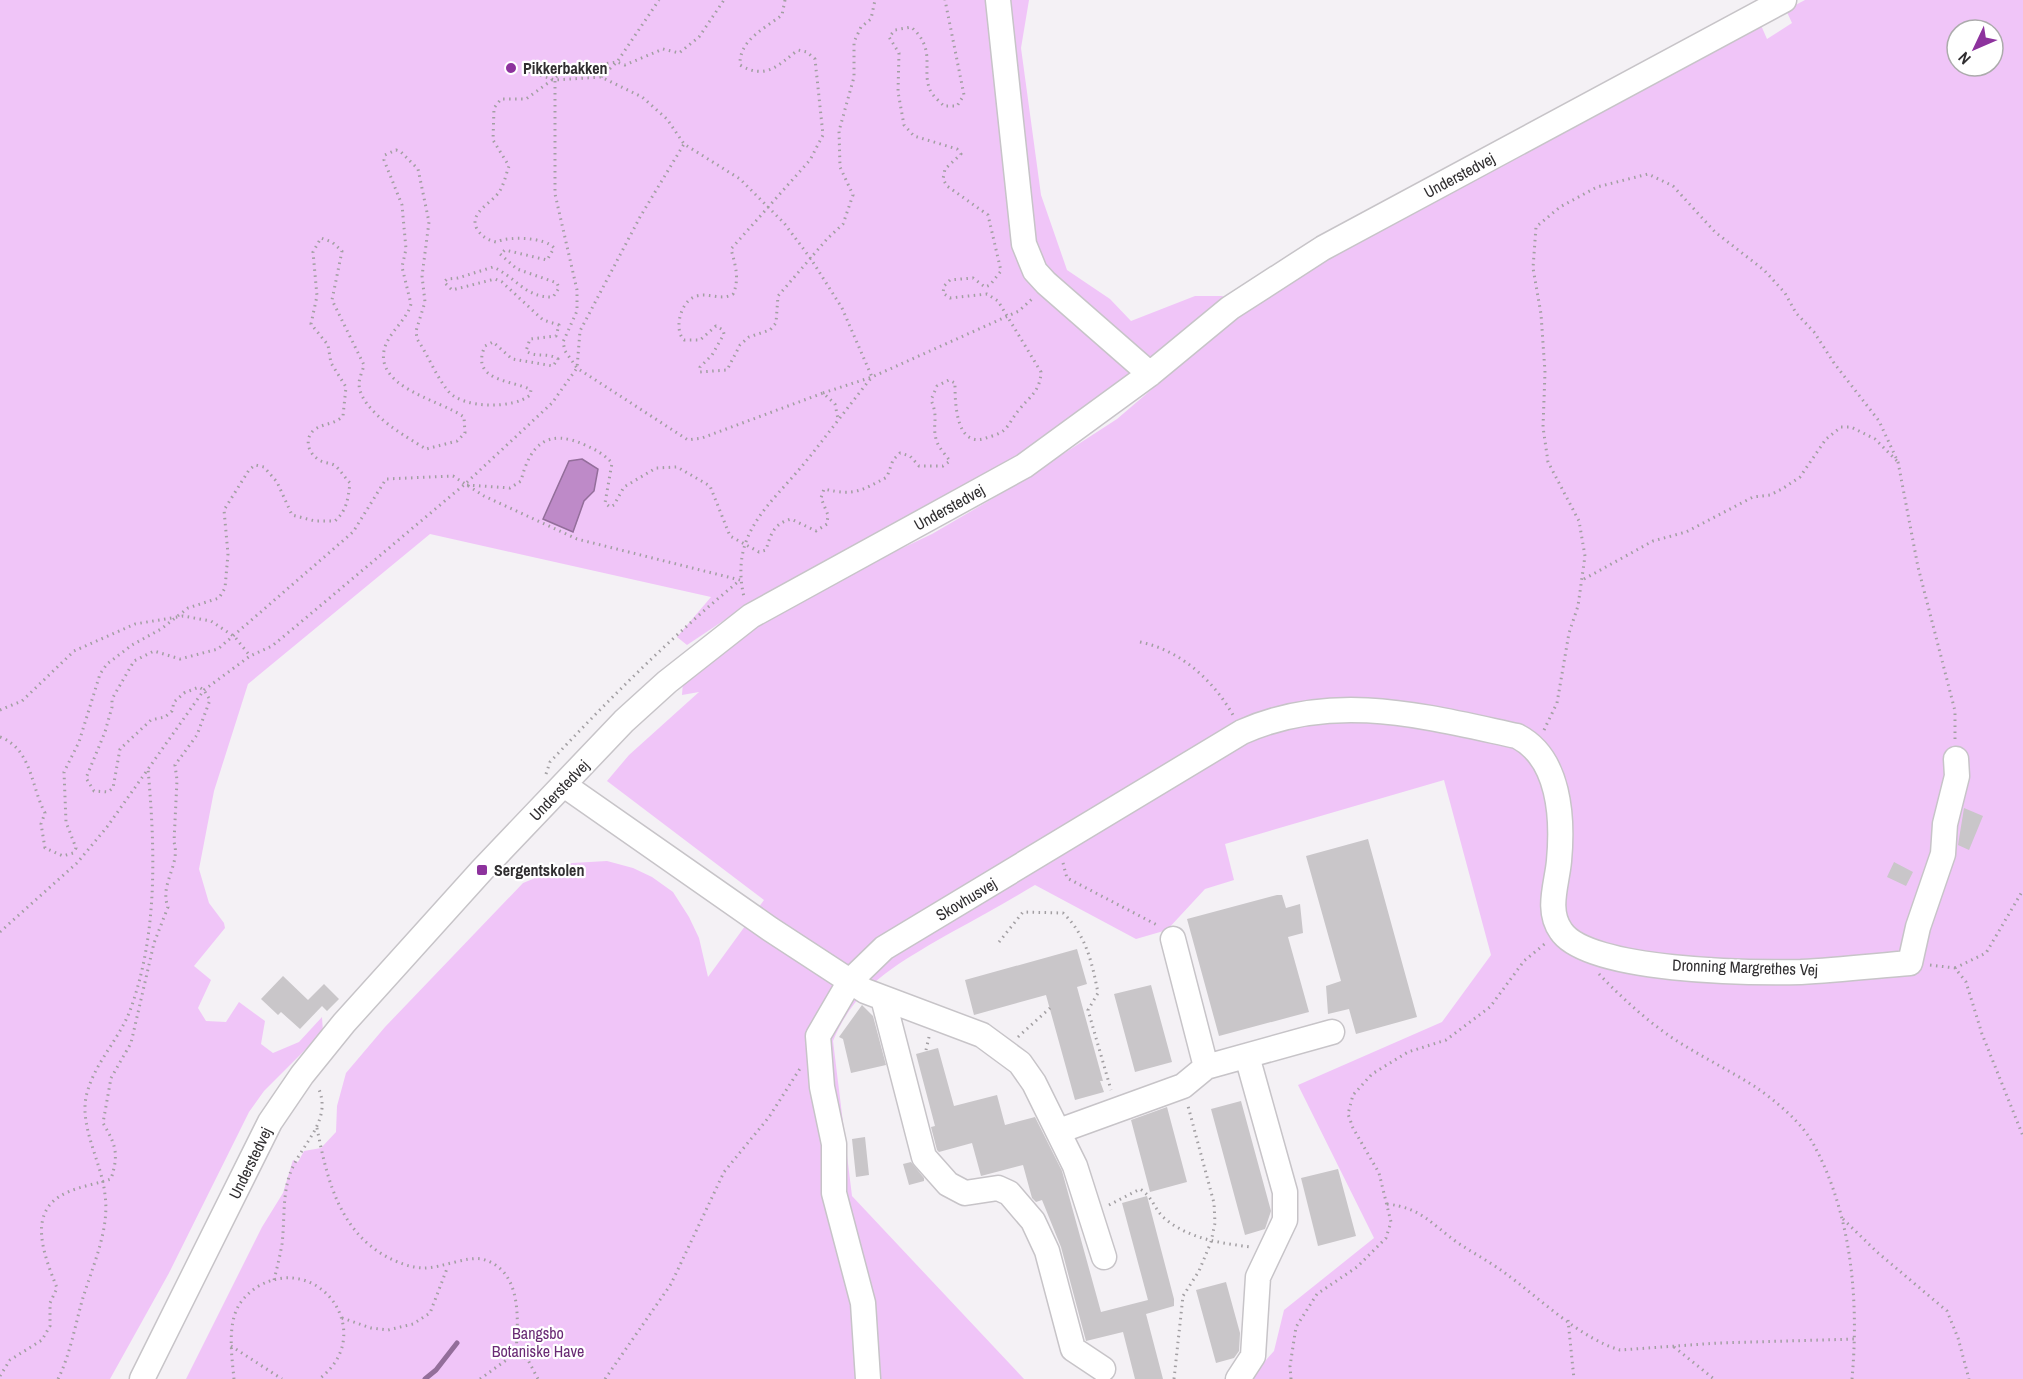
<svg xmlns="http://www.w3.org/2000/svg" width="2023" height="1379" viewBox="0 0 2023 1379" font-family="'Archivo Narrow',sans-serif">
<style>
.green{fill:#f0c5f8;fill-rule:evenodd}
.water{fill:#be8ac8;stroke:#936e9a;stroke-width:1.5}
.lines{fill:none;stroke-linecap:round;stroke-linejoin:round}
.stream{stroke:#936e9a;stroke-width:5}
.building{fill:#c9c6c9}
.minor-casing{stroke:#c7c4c8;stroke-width:27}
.path{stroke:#a29fa2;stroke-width:3;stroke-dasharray:1.5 4.5;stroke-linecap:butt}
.minor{stroke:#fff;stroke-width:24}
.poi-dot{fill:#8d329d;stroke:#fff;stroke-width:2}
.labels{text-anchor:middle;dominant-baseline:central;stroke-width:4.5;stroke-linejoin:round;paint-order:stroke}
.poi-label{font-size:16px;font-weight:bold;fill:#302e30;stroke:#fff;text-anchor:start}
.street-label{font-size:16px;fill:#302e30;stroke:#fff}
.park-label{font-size:16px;fill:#692a74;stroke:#fff}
</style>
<rect width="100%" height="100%" fill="#f4f1f5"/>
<!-- green -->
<path class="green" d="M 0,0 L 1029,0 L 1021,48 L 1041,195 L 1067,270 L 1110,299 L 1131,321 L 1195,296 L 1223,296 L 1217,311 L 1003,467 L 919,509 L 818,569 L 738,611 L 687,645 L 677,637 L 711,597 L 430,534 L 248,684 L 214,791 L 199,869 L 209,903 L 224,923 L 225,928 L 194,966 L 211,980 L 198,1008 L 206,1021 L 226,1022 L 239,1002 L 265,1021 L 261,1044 L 273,1053 L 299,1042 L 322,1017 L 323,1032 L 264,1091 L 249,1112 L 169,1273 L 110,1379 L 0,1379 Z
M 1805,0 L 2023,0 L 2023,1379 L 1249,1379 L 1274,1351 L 1284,1310 L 1374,1238 L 1298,1085 L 1442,1022 L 1491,955 L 1444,780 L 1225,844 L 1234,880 L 1205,889 L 1167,930 L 1136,939 L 1035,885 C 1008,901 980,917 952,932 C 902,961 856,984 833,1041 L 852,1196 L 1024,1379 L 186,1379 L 262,1227 L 283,1193 L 293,1160 L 298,1162 L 304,1151 L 321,1148 L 336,1132 L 337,1106 L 346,1073 L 385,1027 L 523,883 L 572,863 L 607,861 L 633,868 L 652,877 L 673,892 L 689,917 L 699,938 L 708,977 L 764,900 L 607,781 L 629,755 L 699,692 L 682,695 L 683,681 L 758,620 L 820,587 L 932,534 L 1009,489 L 1117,419 L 1214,336 L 1330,251 L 1760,23 L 1767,39 L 1792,23 L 1786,10 ZM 1957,30 L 1993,30 L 1993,66 L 1957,66 Z"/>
<!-- water -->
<path class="water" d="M 582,459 L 598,469 L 594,491 L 584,501 L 573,532 L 543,519 L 569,461 Z"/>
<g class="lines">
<!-- stream -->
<path class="stream" d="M 425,1379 L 436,1370 L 457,1343"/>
</g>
<!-- building -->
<path class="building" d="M 1964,808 L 1983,816 L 1969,850 L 1958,845 Z
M 1368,839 L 1417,1017 L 1356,1034 L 1349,1009 L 1328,1014 L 1326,986 L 1341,981 L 1306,856 Z
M 1894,862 L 1913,872 L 1906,886 L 1887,877 Z
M 1277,895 L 1282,895 L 1286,908 L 1300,904 L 1303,933 L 1288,937 L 1309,1012 L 1219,1036 L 1187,919 Z
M 1077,949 L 1087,984 L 1077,987 L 1103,1081 L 1100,1081 L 1104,1092 L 1075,1100 L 1046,995 L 974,1015 L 965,980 Z
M 283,976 L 308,1000 L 324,984 L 339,999 L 327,1011 L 322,1006 L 300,1029 L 281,1012 L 278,1015 L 261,999 Z
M 1151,985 L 1172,1062 L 1135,1072 L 1114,994 Z
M 862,1005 L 873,1016 L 886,1065 L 851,1073 L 843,1039 L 839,1037 Z
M 938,1048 L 954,1106 L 997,1095 L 1005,1125 L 1035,1117 L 1062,1171 L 1101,1312 L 1148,1300 L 1122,1203 L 1147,1196 L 1174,1299 L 1174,1306 L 1146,1314 L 1163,1379 L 1135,1379 L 1123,1332 L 1086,1341 L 1061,1247 L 1042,1200 L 1036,1202 L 1032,1198 L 1023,1165 L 981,1176 L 972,1143 L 939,1152 L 937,1150 L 931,1127 L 935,1126 L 916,1054 Z
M 1241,1101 L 1271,1211 L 1265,1229 L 1245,1235 L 1211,1109 Z
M 1167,1107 L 1187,1182 L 1150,1192 L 1131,1120 Z
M 865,1137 L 869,1175 L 856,1177 L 852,1139 Z
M 911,1162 L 924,1178 L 924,1181 L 909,1185 L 903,1164 Z
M 1338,1169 L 1356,1236 L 1318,1246 L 1301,1178 Z
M 1226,1282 L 1240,1333 L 1239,1351 L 1234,1358 L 1216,1363 L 1196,1290 Z"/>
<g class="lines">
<defs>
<path id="minor" d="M 998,0 L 1024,244 L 1035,271 L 1046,283 L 1150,374
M 564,785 L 770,929 L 865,991 L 982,1035 L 1020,1063 L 1034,1083 L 1075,1166 L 1104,1257
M 1173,939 L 1206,1067
M 883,998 L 924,1157 L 948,1184 L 965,1193 L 998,1188 L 1009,1193 L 1033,1221 L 1047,1251 L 1073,1349 L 1103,1369
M 1059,1131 L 1183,1086 L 1206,1067 L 1332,1032
M 142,1379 L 270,1122 L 302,1075 L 344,1023 L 482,870 L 624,721 L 667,682 L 751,616 L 1024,466 L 1150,374 L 1230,308 L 1323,248 L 1784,0
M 868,1379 L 863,1303 L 834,1193 L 834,1144 L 822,1087 L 818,1036 L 850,981 L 884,948 L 1242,732 C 1334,691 1423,716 1517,736 C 1560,758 1563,818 1559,861 C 1557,884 1546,910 1561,931 C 1588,972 1753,973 1801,972 C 1838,970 1874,966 1910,963 L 1918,927 L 1943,854 L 1945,824 L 1957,776 L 1956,759
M 1238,1379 L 1253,1356 L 1258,1277 L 1285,1220 L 1285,1192 L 1247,1056"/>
</defs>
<!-- minor casing -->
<use href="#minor" class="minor-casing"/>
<!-- path -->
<path class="path" d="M 785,0 L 782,15 C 764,29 739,40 740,65 C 766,80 777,66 798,50 L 807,52 L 815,59 L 823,135 L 810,160 L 731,249 C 735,264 740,279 733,294 C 720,302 706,290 692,298 C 680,305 674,330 684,340 L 700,340 L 716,326 L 723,330 L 724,334 L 712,355 L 700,367 L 700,372 L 727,370 L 740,345 L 749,337 L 770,330 L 776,323 L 778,296 L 827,239 L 843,224 L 853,195 L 840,167 L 839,131 L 854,77 L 854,42 L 861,27 L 871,19 L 875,0
M 523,70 L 555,80 L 601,77 L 642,97 L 667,119 L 684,144 L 740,179 L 784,223 L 811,259 L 842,308 L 872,377 C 850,404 829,433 807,460 C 771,505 729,532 744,597
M 601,77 L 617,62 L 659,0
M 555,81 L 555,194 L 577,290 L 577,311 L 563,342 L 565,351 L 577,368 L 688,440 L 702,438 L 823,393 L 835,404 L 838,419
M 823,393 L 872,377 L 1019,311 L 1033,298
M 467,485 L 510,488 L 521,481 C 530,444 548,428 585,445 C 596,450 604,454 612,463 L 605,503 L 610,507 L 614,505 L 624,487 L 656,468 L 677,467 L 710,486 L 730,536 L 759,552 L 766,550 C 771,533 774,524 791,519 L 816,531 L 827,524 L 828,515 L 821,498 L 824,489 C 854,496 861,491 887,477 L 893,460 L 900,453 L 910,456 L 919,466 L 943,466 L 950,461 C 945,454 938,447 936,439 C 932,423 939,418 931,400 L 937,386 L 949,380 L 955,383 C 955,400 955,449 986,438 C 992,436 1000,434 1004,430 C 1009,426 1013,417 1018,411 C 1029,397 1040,392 1041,372 L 998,301 L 987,294 L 950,298 L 943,293 L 944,286 L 950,280 L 973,278 L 985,287 L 990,285 L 1001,271 L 988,215 L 947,186 L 943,179 L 945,169 L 961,154 L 957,149 L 914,136 L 904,125 L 898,92 L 899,53 L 889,37 L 895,30 L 911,27 C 938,50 920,71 931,92 C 934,97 940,102 944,106 L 957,106 L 964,95 L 945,0
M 1584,579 L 1653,541 L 1686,532 L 1753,497 L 1770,495 L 1782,489 L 1800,477 L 1826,439 L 1841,427 L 1851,427 L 1875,439 L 1897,461
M 1140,642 C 1180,650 1213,680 1233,715
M 0,710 L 22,701 L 74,651 L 135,624 L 183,616 L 211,621 L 235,637 L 250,656
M 1544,730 L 1557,703 L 1569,633 L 1578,606 L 1585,556 L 1579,521 L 1548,462 L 1543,427 L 1545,372 L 1541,314 L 1533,268 L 1536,227 L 1560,207 L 1597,187 L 1648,174 L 1673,186 L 1715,232 L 1764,270 L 1785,293 L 1796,313 L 1814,332 L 1834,363 L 1879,421 L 1898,462 L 1918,567 L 1955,711 L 1955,739
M 0,737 C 32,749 31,787 45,813 L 41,824 L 45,848 L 63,856 L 73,853 L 76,848 L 66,822 L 64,772 L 79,742 L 100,674 L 107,664 L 132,645 L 161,629 L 188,608 L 219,598 L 225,588 L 228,554 L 224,510 L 249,470 L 255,465 L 264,467 L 277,482 L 292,515 L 315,521 L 335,521 C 347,510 348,499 350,483 C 345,478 340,469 334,465 C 330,463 325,463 321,461 C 309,455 303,440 314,430 C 323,423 334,425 343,416 L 346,387 L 331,363 L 328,345 L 311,324 L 317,296 L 313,252 L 321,238 L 332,242 L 342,251 L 332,300 L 364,365 C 363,370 359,378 359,384 C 360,411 405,436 426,449 L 457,441 L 465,433 L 464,417 C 441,400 369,387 386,344 C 392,330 407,319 411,304 L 402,267 L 406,249 L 402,205 L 384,160 L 385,155 L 396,150 L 400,151 L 418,169 L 429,222 L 422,276 L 425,302 L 416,331 L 417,339 C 428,355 436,376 448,391 C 463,409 514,409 530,395 L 531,390 C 514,380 469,382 485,346 L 493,342 L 512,359 L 553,366 L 558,359 C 548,352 536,358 526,351 L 530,339 L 556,336 L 559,325 L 543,320 L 502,282 L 495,279 L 452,290 L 444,282 L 447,279 L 458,278 L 493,267 C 516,277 525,298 553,297 L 559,288 L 557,283 L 517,269 L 500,254 L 505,250 L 547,260 L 554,248 C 545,237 509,236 496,242 C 488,240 482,237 477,229 C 468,213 492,203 499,192 C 504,185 506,174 509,166 L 493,140 L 494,108 L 501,99 L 526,99 L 567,69 L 617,62 L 625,65 L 663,49 L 679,53 L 699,37 L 724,0
M 546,774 L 550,762 C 610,698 671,637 739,581
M 1063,863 L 1067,878 L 1159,926
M 0,932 L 77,863 L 107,827 L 204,690 L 250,656 L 272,646 L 301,622 L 465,484 L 552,403 L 577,368 L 580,331 L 640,217 L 684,144
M 999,942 L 1023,912 L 1063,913 C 1086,935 1092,962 1098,993 L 1088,1010 L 1111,1090
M 1930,965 L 1955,968 L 1966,982 L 1982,1034 L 2023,1136
M 1955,968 L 1986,953 L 2023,890
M 1599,974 C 1621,997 1645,1019 1671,1037 C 1698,1055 1727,1069 1754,1086 C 1776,1101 1803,1123 1815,1147 C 1852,1217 1859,1302 1852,1379
M 1018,1037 L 1050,1008
M 926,1050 L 929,1037
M 317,1128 C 327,1179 339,1232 389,1258 C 399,1263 412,1268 424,1268 C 441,1268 467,1256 482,1259 C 523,1270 518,1320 516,1353
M 1387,1204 C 1422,1208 1431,1224 1458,1243 C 1473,1253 1490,1262 1505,1273 C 1538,1297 1581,1339 1620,1350 L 1718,1343 L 1856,1339
M 1109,1205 L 1140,1189 C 1152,1196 1154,1208 1163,1217 C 1188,1239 1220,1243 1251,1247
M 1843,1219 L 1877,1252 L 1947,1311 L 1958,1338 L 1969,1379
M 274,1280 C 277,1268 280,1256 282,1244 C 285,1219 282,1194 291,1171 C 303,1142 333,1120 318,1087
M 342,1318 L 371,1328 L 388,1330 L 413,1324 L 430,1313 L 448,1266
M 1568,1320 L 1574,1379
M 231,1346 L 282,1379
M 1674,1347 L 1714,1379
M 0,1376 L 10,1360 L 42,1340 L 50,1326 L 50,1303 L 57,1288 C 44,1255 26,1211 66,1193 C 80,1186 97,1184 111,1179 C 119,1154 116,1145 103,1123 L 111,1078 L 131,1043 L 154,943 L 168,907 C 159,884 181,865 174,842 L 177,780 L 175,765 L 197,735 L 210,700 L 204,690 L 199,687 L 184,693 L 174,702 L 172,711 L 165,717 L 151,720 L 120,749 L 113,788 L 108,792 L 94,791 L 86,778 L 105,732 L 112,707 L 112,699 L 134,661 L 154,651 L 180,659 L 218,649 L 353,532 L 386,479 L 453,476 L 484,496 L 577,539 L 740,580
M 58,1379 C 70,1355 75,1326 82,1301 C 92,1267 110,1230 105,1195 C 102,1163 80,1129 86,1097 C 93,1064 120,1039 131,1008 C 158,932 155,848 148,769
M 234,1379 C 232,1358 228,1331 236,1311 C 240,1301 248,1293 257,1287 C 319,1250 379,1334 319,1379
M 480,1379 L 516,1353 L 528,1360 L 538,1379
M 605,1379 L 671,1284 L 724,1172 L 769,1117 L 801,1067
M 1174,1379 L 1183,1296 L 1199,1271 L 1211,1242 L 1215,1223 L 1214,1203 L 1188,1106
M 1291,1379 L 1290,1366 L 1296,1327 L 1317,1294 L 1357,1267 L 1386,1238 L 1391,1222 L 1379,1173 L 1353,1128 L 1348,1114 L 1353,1095 L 1372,1074 L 1408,1052 L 1446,1040 L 1490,1007 L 1524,961 L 1547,942"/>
<!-- minor -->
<use href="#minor" class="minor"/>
</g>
<!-- markers -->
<g class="poi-dot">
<circle cx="511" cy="68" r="6"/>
<rect x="476" y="864" width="12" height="12" rx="3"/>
</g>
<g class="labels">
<!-- poi labels -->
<g class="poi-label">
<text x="523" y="68">Pikkerbakken</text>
<text x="494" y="870">Sergentskolen</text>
</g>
<!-- street labels -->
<g class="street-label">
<text transform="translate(1459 175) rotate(-28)">Understedvej</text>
<text transform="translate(949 507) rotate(-29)">Understedvej</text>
<text transform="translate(559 790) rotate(-46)">Understedvej</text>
<text transform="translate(966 899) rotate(-31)">Skovhusvej</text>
<text transform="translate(1745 967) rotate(2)">Dronning Margrethes Vej</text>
<text transform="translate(250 1163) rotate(-64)">Understedvej</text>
</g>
<!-- park labels -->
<g class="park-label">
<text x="538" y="1333">Bangsbo<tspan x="538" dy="18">Botaniske Have</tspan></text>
</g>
</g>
<!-- north arrow -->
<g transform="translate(1975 48) rotate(226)"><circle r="28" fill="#ffffff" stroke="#acabac" stroke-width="1.5"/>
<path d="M0-4.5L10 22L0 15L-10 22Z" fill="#8d329d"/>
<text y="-9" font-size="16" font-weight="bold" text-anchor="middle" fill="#302e30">N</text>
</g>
</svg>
